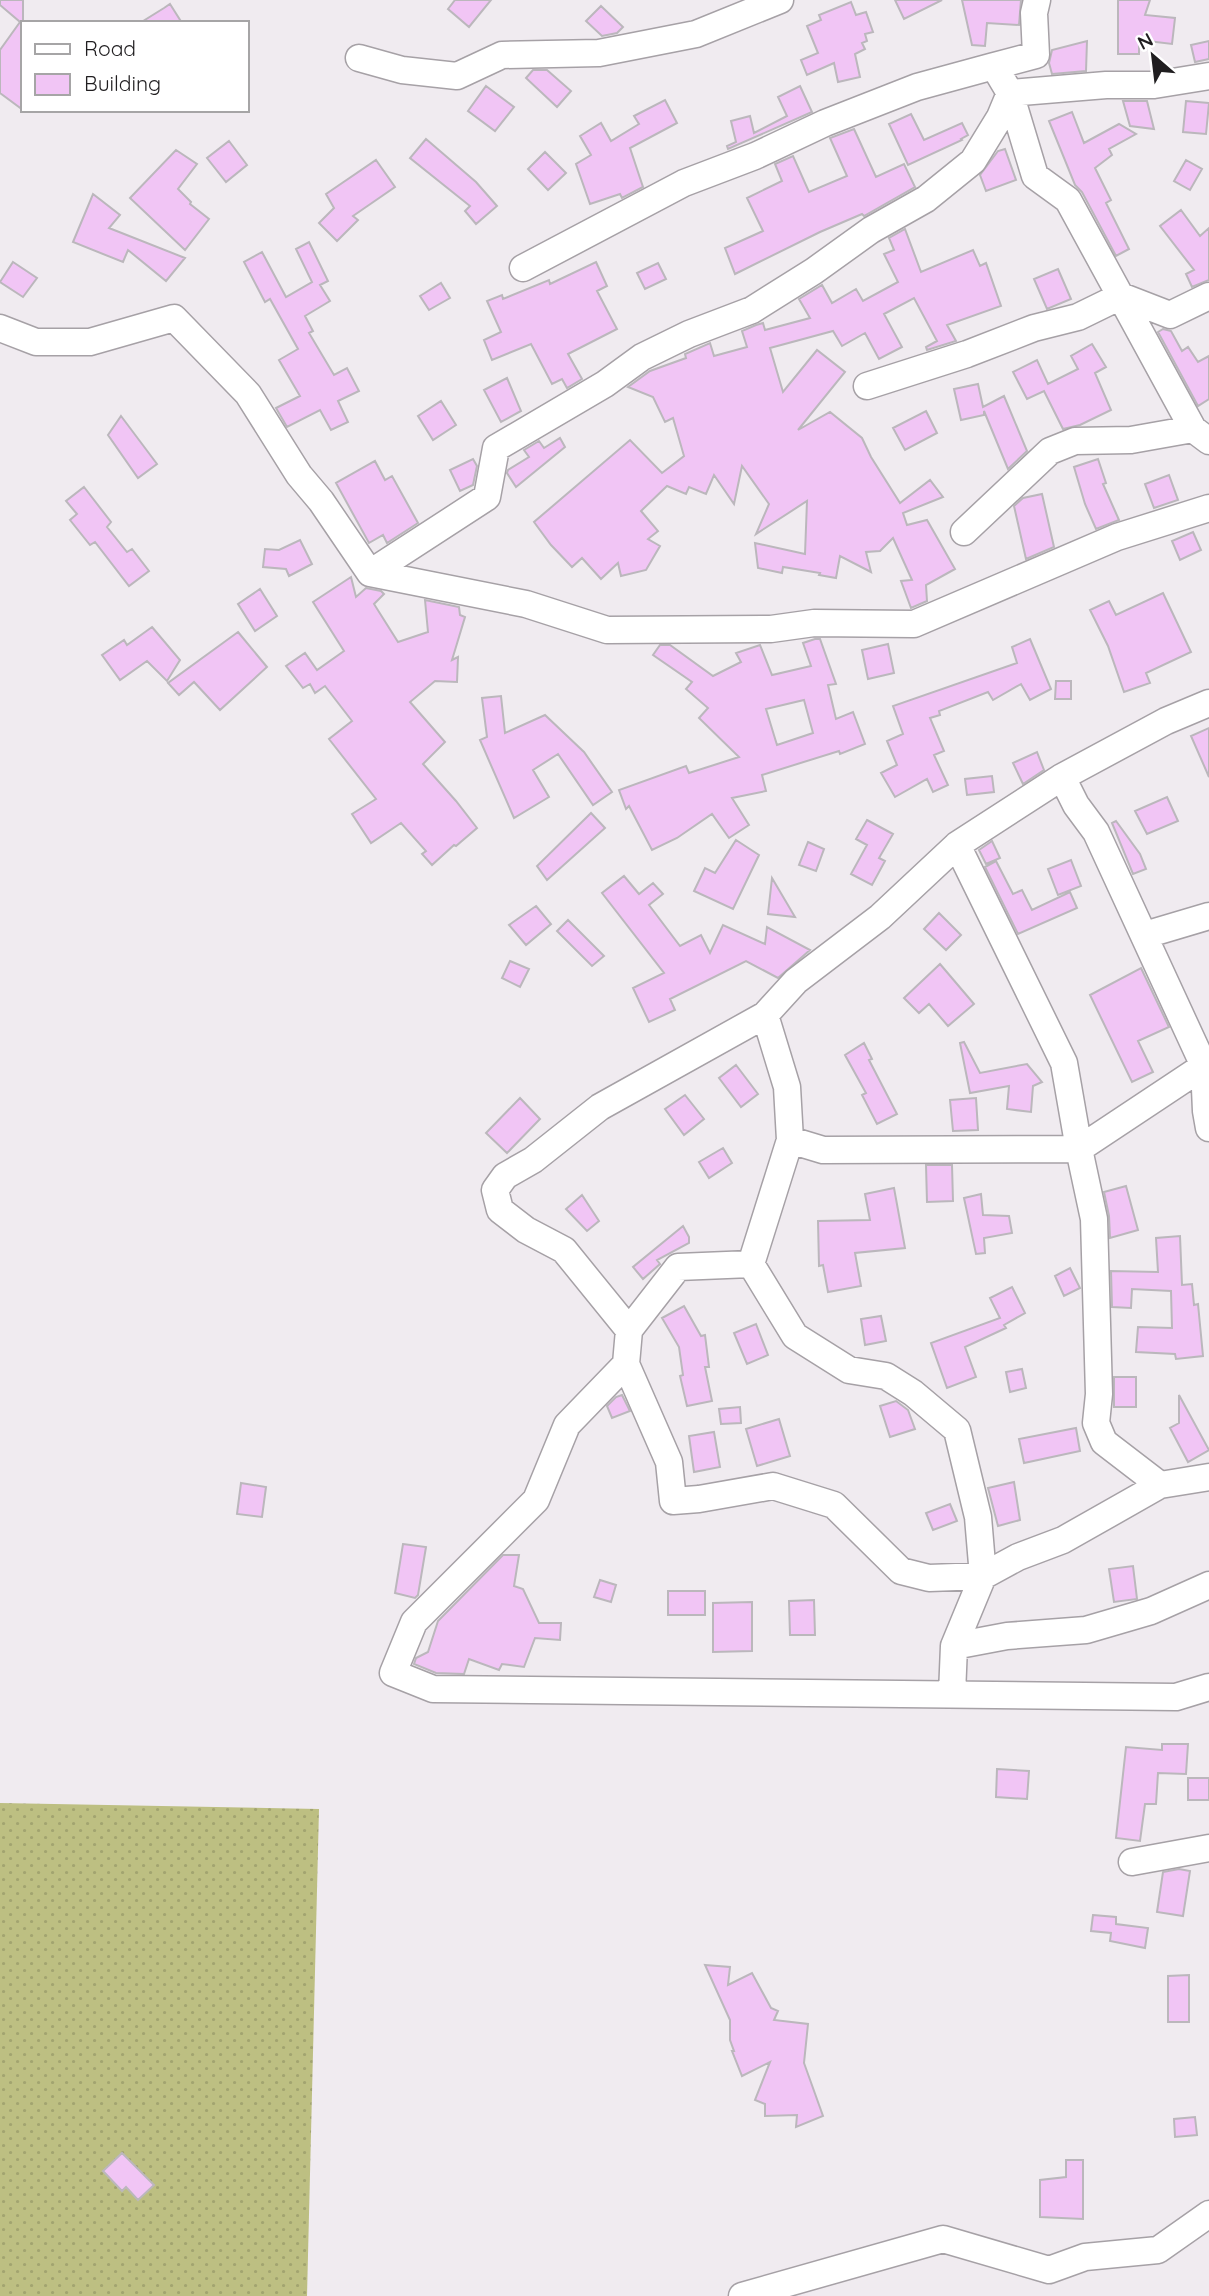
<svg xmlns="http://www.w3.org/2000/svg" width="1209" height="2296" viewBox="0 0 1209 2296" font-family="Quicksand,sans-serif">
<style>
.grass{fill:url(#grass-dots)}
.building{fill:#f1c5f5;stroke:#bbb7bc;stroke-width:2;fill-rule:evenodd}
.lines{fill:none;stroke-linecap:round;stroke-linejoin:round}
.minor-casing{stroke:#a6a1a6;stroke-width:29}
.minor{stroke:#fff;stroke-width:26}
</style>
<defs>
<pattern id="grass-dots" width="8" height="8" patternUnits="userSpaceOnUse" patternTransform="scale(1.75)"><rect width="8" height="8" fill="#bdbf82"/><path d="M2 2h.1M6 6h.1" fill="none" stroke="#a2a470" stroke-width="1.8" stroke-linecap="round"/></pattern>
</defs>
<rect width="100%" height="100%" fill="#f0ebf0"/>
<!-- grass -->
<path class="grass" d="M 0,1803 L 319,1809 L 307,2296 L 0,2296 Z"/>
<!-- building -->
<path class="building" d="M 0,0 L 23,0 L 23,110 L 0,93 L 0,50 L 20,22 L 0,5 Z
M 455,0 L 491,0 L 469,27 L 448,9 Z
M 895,0 L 942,0 L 904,19 Z
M 962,0 L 1021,0 L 1019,25 L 987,23 L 985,46 L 972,45 Z
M 1118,0 L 1150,0 L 1145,15 L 1175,18 L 1172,44 L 1139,40 L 1139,54 L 1118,54 Z
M 851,2 L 856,15 L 866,12 L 873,32 L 865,34 L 867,41 L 862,43 L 865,49 L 855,54 L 860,77 L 838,82 L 834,63 L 807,75 L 801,60 L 818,53 L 807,26 L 821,20 L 819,15 Z
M 170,4 L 182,23 L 140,23 L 164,8 Z
M 601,6 L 623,27 L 617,33 L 602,36 L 586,21 Z
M 1087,41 L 1086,71 L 1052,74 L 1049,63 L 1052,50 Z
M 1209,41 L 1209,59 L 1195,62 L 1191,45 Z
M 533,70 L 547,70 L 571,91 L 557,107 L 526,78 Z
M 486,86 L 514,107 L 495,131 L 468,111 Z
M 800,86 L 812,112 L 728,149 L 727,146 L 736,142 L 731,121 L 750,116 L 754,133 L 787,116 L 778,97 Z
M 665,100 L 677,123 L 630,148 L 643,187 L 622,198 L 620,194 L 590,204 L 576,164 L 591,155 L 580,136 L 601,123 L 611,141 L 639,124 L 634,116 Z
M 1123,101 L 1147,101 L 1154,129 L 1130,126 Z
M 1186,101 L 1209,103 L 1206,134 L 1183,132 Z
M 1072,112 L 1084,143 L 1119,124 L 1136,134 L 1109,149 L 1112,155 L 1095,168 L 1111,200 L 1106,203 L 1129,249 L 1116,256 L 1082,192 L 1075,185 L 1049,121 Z
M 911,114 L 924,140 L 962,123 L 968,135 L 961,139 L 962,140 L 908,165 L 889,124 Z
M 854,129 L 876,177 L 904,164 L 915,187 L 864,216 L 862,214 L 820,232 L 735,274 L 725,248 L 763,231 L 747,198 L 782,181 L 775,164 L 793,156 L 809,192 L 847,176 L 830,138 Z
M 426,139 L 476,182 L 497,206 L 476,224 L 465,211 L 470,206 L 410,158 Z
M 229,141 L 247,165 L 226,182 L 207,158 Z
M 1005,149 L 1016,180 L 986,191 L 980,175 L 998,151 Z
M 176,150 L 197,164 L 178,189 L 191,202 L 190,204 L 209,219 L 185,250 L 130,198 Z
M 545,152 L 566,173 L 548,190 L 528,169 Z
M 376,160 L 395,187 L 353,216 L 358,220 L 337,241 L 319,223 L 334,208 L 326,194 Z
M 1186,160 L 1202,169 L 1190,190 L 1174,181 Z
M 93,194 L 120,215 L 109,228 L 185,258 L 166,281 L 128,250 L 123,262 L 73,242 Z
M 1181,210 L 1200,236 L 1209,228 L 1209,280 L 1192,287 L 1186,274 L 1194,270 L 1160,226 Z
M 905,229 L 921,272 L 973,250 L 980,266 L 986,263 L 1001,306 L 947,325 L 956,341 L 927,350 L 926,347 L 937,341 L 914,298 L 884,314 L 902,347 L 879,359 L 865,333 L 842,346 L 833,331 L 770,348 L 783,392 L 817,350 L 845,372 L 798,430 L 830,412 L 862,438 L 871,457 L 900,503 L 930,480 L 943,497 L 903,513 L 907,525 L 927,520 L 955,569 L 926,585 L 927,601 L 911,608 L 901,581 L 912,580 L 893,538 L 880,551 L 866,552 L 871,572 L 840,556 L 836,578 L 819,575 L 820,573 L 783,567 L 782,573 L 758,568 L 755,543 L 805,554 L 807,501 L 756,534 L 769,504 L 742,466 L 734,504 L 714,475 L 706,494 L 689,487 L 686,494 L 667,486 L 641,511 L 658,531 L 648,539 L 660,546 L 646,570 L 621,576 L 618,563 L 601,579 L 582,558 L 572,567 L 551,545 L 534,522 L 630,440 L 662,473 L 684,456 L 673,418 L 665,422 L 653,397 L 628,387 L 650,371 L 686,358 L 685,354 L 710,343 L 714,356 L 747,347 L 742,331 L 756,325 L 763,323 L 765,330 L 810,318 L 799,299 L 822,285 L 832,303 L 856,289 L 863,301 L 898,282 L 884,254 L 894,250 L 889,238 Z
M 309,242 L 328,281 L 320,285 L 330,301 L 305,316 L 313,331 L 309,333 L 334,375 L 347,368 L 359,391 L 338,401 L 348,422 L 331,430 L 320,410 L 287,427 L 276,408 L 300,396 L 279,360 L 298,349 L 270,299 L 265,302 L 244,262 L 262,252 L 286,297 L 312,282 L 296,249 Z
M 13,262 L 37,278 L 23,297 L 0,282 Z
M 596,262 L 607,286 L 597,291 L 617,329 L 568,354 L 582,379 L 567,388 L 562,379 L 552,384 L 531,344 L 492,360 L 484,340 L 501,332 L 487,301 L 502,295 L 503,299 L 549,280 L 550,284 Z
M 658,263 L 666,279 L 645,289 L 637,273 Z
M 1058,269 L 1071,299 L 1047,309 L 1034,279 Z
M 441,283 L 450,298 L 429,310 L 420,296 Z
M 1163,329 L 1171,331 L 1182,351 L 1188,347 L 1198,362 L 1209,356 L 1209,399 L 1198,406 L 1158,332 Z
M 1092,344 L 1106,367 L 1095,373 L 1111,410 L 1080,425 L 1063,429 L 1044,391 L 1027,399 L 1013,372 L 1037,360 L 1048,384 L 1078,369 L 1071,356 Z
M 507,378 L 521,411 L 501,422 L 484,390 Z
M 978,384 L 983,407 L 1004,396 L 1027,451 L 1008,469 L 984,411 L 984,415 L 961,420 L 954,389 Z
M 441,401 L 456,425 L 433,440 L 418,416 Z
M 926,411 L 937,433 L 905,450 L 893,428 Z
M 121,416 L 157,464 L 138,478 L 108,435 Z
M 560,438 L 565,447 L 516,487 L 507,473 L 508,470 L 529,457 L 524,450 L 539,441 L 544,448 Z
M 473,459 L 477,466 L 473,485 L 460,491 L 450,470 Z
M 1098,459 L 1106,483 L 1103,484 L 1119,520 L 1096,529 L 1085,504 L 1074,467 Z
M 375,461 L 385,480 L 392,476 L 418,523 L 387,543 L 383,535 L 369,543 L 336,483 Z
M 1169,475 L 1178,500 L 1154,508 L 1145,484 Z
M 84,487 L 111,522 L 107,527 L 127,552 L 132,549 L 149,571 L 129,586 L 95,542 L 90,545 L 70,520 L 77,514 L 66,501 Z
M 1042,494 L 1054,547 L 1026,559 L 1014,506 L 1023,498 Z
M 1193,532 L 1201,550 L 1180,560 L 1172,541 Z
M 300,540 L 312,564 L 289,576 L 286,569 L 263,567 L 265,549 L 279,550 Z
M 351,577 L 356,597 L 366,588 L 381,591 L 384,594 L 374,604 L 398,642 L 428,632 L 425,600 L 459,607 L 460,615 L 465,617 L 452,660 L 458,657 L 457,682 L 435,681 L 410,702 L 445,742 L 423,764 L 456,801 L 477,828 L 456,846 L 454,845 L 432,865 L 422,854 L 426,851 L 401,823 L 371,843 L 352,814 L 376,799 L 329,739 L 352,721 L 325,686 L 315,693 L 310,684 L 303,688 L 286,666 L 305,653 L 317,670 L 344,651 L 313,602 Z
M 260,589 L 277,616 L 255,631 L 238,604 Z
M 1163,593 L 1191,652 L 1146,673 L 1150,683 L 1124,692 L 1108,646 L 1090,610 L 1109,601 L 1116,615 Z
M 152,627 L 180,660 L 167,681 L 147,661 L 120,680 L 102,655 L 124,640 L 127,645 Z
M 238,632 L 267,667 L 220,710 L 194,682 L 179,695 L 168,683 Z
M 815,639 L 820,639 L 836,684 L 828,685 L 836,719 L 853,712 L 865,744 L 840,754 L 839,751 L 762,775 L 766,791 L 732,798 L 749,825 L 729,838 L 712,814 L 677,838 L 652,850 L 629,806 L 626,809 L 619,790 L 686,766 L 689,773 L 739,757 L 699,718 L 708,708 L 686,689 L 692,682 L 653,655 L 660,645 L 670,645 L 713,676 L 741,662 L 736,653 L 760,645 L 772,675 L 811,666 L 803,643 ZM 804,700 L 813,733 L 777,745 L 766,709 Z
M 1030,639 L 1051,689 L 1030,700 L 1021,684 L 993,700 L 988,692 L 939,711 L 940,715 L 930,718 L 944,751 L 934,755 L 948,785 L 933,792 L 927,779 L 895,797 L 881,773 L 897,765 L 887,741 L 903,734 L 893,706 L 1017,663 L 1012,647 Z
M 888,644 L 894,673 L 868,679 L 862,650 Z
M 1056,681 L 1071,681 L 1071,699 L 1055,699 Z
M 501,696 L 505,733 L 545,715 L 584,752 L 612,792 L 593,805 L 558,754 L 533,770 L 549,797 L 514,818 L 480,740 L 487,737 L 482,698 Z
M 1209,728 L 1209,777 L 1191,736 Z
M 1037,752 L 1044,770 L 1023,784 L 1013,763 Z
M 992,776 L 994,792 L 967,795 L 965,779 Z
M 1167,797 L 1178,821 L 1147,834 L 1135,811 Z
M 591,813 L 605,828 L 547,880 L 537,866 Z
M 867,820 L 893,834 L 879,858 L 885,861 L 872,885 L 851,874 L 867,845 L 856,839 Z
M 1116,821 L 1140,854 L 1146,869 L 1133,874 L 1112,823 Z
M 736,840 L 759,855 L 733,909 L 694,891 L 705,868 L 715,873 Z
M 992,841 L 1000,858 L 986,864 L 979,850 Z
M 808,842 L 824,849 L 816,871 L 799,865 Z
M 1071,860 L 1081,886 L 1058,895 L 1048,869 Z
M 996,861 L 1013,894 L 1022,890 L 1032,910 L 1070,892 L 1077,908 L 1018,934 L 985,867 Z
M 624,876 L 639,894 L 653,883 L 663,894 L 649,905 L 680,946 L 701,935 L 710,953 L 723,925 L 765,944 L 767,927 L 810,950 L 778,978 L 746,961 L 670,999 L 675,1010 L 649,1022 L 633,988 L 664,973 L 602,893 Z
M 772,878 L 795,917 L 768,914 Z
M 536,906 L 551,924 L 526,945 L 509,925 Z
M 939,913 L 961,935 L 946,950 L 924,929 Z
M 568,920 L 604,956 L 592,966 L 557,931 Z
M 510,961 L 529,969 L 520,987 L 502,978 Z
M 940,964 L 974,1004 L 948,1026 L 929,1004 L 919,1013 L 904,998 Z
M 1141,968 L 1169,1027 L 1138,1041 L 1153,1072 L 1132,1082 L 1090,995 Z
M 964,1042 L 980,1073 L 1027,1064 L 1042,1082 L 1033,1086 L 1031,1112 L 1007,1109 L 1009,1086 L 970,1093 L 960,1043 Z
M 864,1043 L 872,1059 L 869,1060 L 897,1114 L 877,1124 L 862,1095 L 866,1093 L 845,1055 Z
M 736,1065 L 758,1094 L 741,1107 L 719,1078 Z
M 685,1095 L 704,1119 L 684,1135 L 665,1109 Z
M 520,1098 L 540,1119 L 507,1153 L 486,1133 Z
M 976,1098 L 978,1130 L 953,1131 L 950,1100 Z
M 723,1148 L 732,1163 L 709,1178 L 699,1162 Z
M 926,1165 L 952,1165 L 953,1201 L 927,1202 Z
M 1126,1186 L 1138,1230 L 1110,1238 L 1109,1216 L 1104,1192 Z
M 894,1188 L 905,1248 L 855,1253 L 861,1286 L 828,1292 L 823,1265 L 819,1266 L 818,1221 L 870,1220 L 865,1194 Z
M 981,1194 L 983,1215 L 1009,1216 L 1012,1233 L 984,1238 L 985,1253 L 976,1254 L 964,1198 Z
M 582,1195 L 599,1221 L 587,1231 L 566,1209 Z
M 683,1226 L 689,1237 L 689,1243 L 657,1260 L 660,1264 L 643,1279 L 633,1267 Z
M 1180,1236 L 1182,1285 L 1192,1284 L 1194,1305 L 1198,1304 L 1203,1356 L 1176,1359 L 1175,1354 L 1136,1352 L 1138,1327 L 1172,1328 L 1171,1291 L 1132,1289 L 1131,1308 L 1112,1307 L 1111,1271 L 1158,1272 L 1156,1238 Z
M 1070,1268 L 1080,1288 L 1064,1296 L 1055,1276 Z
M 1012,1287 L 1025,1313 L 1004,1325 L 1006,1328 L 965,1347 L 976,1377 L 947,1388 L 931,1343 L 1000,1318 L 990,1298 Z
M 684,1306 L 701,1336 L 705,1335 L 709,1367 L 705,1367 L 712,1401 L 687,1406 L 680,1376 L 683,1375 L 679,1347 L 662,1318 Z
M 881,1316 L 886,1341 L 865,1345 L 861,1319 Z
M 756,1324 L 768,1355 L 747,1364 L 734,1333 Z
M 1022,1369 L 1026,1388 L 1010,1392 L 1006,1372 Z
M 1114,1377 L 1136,1377 L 1136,1407 L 1114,1407 Z
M 622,1395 L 630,1411 L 612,1418 L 607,1406 L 616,1397 Z
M 1179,1395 L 1209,1450 L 1188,1462 L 1170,1428 L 1179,1423 Z
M 896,1401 L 908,1410 L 915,1429 L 890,1437 L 880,1406 Z
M 740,1407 L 741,1423 L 721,1424 L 719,1409 Z
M 779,1419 L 790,1456 L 757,1466 L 746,1429 Z
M 1076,1428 L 1080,1451 L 1024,1463 L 1019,1439 Z
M 714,1432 L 720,1467 L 694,1472 L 689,1436 Z
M 1014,1482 L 1020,1520 L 998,1526 L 988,1488 Z
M 241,1483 L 266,1487 L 262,1517 L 237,1514 Z
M 950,1504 L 957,1521 L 933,1530 L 926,1513 Z
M 403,1544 L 426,1547 L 418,1595 L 415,1598 L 395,1593 Z
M 503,1555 L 519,1555 L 514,1586 L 523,1589 L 539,1623 L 561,1623 L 560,1640 L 535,1638 L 524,1667 L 502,1664 L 499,1670 L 469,1659 L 464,1674 L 436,1673 L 414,1664 L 416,1658 L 428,1652 L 438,1621 Z
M 1133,1566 L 1137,1599 L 1114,1602 L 1109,1569 Z
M 600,1580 L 616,1585 L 611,1602 L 594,1597 Z
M 668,1591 L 705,1591 L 705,1615 L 668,1615 Z
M 814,1600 L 815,1635 L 790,1635 L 789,1601 Z
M 752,1602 L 752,1651 L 713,1652 L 713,1603 Z
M 1162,1744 L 1188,1744 L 1186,1774 L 1158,1773 L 1156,1804 L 1145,1804 L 1140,1841 L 1116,1838 L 1126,1747 L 1162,1750 Z
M 997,1769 L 1029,1771 L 1027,1799 L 996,1797 Z
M 1188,1778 L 1209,1778 L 1209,1800 L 1188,1800 Z
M 1179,1869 L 1190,1871 L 1183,1916 L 1157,1912 L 1163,1872 Z
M 1093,1915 L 1116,1917 L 1116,1924 L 1148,1928 L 1145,1948 L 1110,1941 L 1111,1933 L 1091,1931 Z
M 705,1965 L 730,1967 L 728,1985 L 752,1973 L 771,2008 L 778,2011 L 774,2020 L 808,2024 L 804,2063 L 823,2116 L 796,2127 L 797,2115 L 765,2116 L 765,2104 L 755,2100 L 770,2062 L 742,2076 L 732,2051 L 734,2051 L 730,2040 L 730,2020 Z
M 1189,1975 L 1189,2022 L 1168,2022 L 1168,1976 Z
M 1195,2117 L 1197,2135 L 1175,2137 L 1174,2119 Z
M 122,2153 L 154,2185 L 138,2200 L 126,2187 L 122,2191 L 103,2171 Z
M 1066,2160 L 1083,2160 L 1083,2219 L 1040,2217 L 1040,2180 L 1066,2177 Z"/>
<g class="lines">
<defs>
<path id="minor" d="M 1037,0 L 1034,13 L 1036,55 L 994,66 L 1010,93 L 1035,176 L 1068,200 L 1193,429 L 1209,441
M 359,58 L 402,70 L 457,76 L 502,55 L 599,53 L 696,34 L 780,0
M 1010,93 L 1106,85 L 1154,85 L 1209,76
M 523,268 L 684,183 L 755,156 L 825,123 L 917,87 L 994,66
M 0,328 L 36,342 L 90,342 L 174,318 L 248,394 L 299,475 L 321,501 L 370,573 L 526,604 L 607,630 L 771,629 L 814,623 L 914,624 L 1117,537 L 1209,508
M 867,386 L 967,354 L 1034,328 L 1078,317 L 1121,296 L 1170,315 L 1209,296
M 964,532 L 1050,451 L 1075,441 L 1131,440 L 1193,429
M 370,573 L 487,497 L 496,448 L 605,384 L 642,357 L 689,334 L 752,310 L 814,271 L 871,230 L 926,199 L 973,161 L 1000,117 L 1010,93
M 1209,703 L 1166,721 L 1062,777 L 957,845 L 880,917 L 796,981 L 765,1015 L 600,1107 L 533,1160 L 505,1176 L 495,1190 L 500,1210 L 526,1230 L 564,1250 L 629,1330 L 626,1364 L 567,1425 L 536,1500 L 414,1622 L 393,1673 L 433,1689 L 1176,1697 L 1209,1687
M 1062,777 L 1076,805 L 1096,832 L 1204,1066 L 1206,1111 L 1209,1128
M 957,845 L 1064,1063 L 1079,1149 L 1094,1219 L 1099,1394 L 1096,1423 L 1104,1442 L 1160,1485
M 1145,935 L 1209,916
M 765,1015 L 787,1087 L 790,1140 L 823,1150 L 1079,1149 L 1204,1066
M 790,1140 L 751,1264 L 795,1336 L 849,1370 L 886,1376 L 913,1393 L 957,1430 L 978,1517 L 983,1576 L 954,1646 L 952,1694
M 629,1330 L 678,1267 L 751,1264
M 626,1364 L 669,1462 L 673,1501 L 699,1499 L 773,1486 L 834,1505 L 901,1571 L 929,1578 L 983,1576 L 1018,1557 L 1063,1540 L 1160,1485 L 1209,1477
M 954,1646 L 1007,1636 L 1086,1630 L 1151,1611 L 1209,1585
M 1132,1862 L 1209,1848
M 742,2296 L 943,2239 L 1049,2270 L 1085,2257 L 1158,2250 L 1209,2214"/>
</defs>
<!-- minor casing -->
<use href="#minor" class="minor-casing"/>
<!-- minor -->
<use href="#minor" class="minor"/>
</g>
<!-- legend -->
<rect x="21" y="21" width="228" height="91" fill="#ffffff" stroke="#a6a5a6" stroke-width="2"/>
<rect x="35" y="44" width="35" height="10" fill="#ffffff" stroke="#a6a5a6" stroke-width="2"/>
<text x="84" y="56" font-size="21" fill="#201e20">Road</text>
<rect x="35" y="74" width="35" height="21" fill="#f1c5f5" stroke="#a6a5a6" stroke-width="2"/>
<text x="84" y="91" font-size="21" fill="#201e20">Building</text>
<!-- north arrow -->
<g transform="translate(1153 56) rotate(332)" stroke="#ffffff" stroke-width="5" paint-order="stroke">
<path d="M0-5L12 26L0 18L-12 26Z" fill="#201e20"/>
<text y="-10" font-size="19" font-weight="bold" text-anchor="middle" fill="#201e20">N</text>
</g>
</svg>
